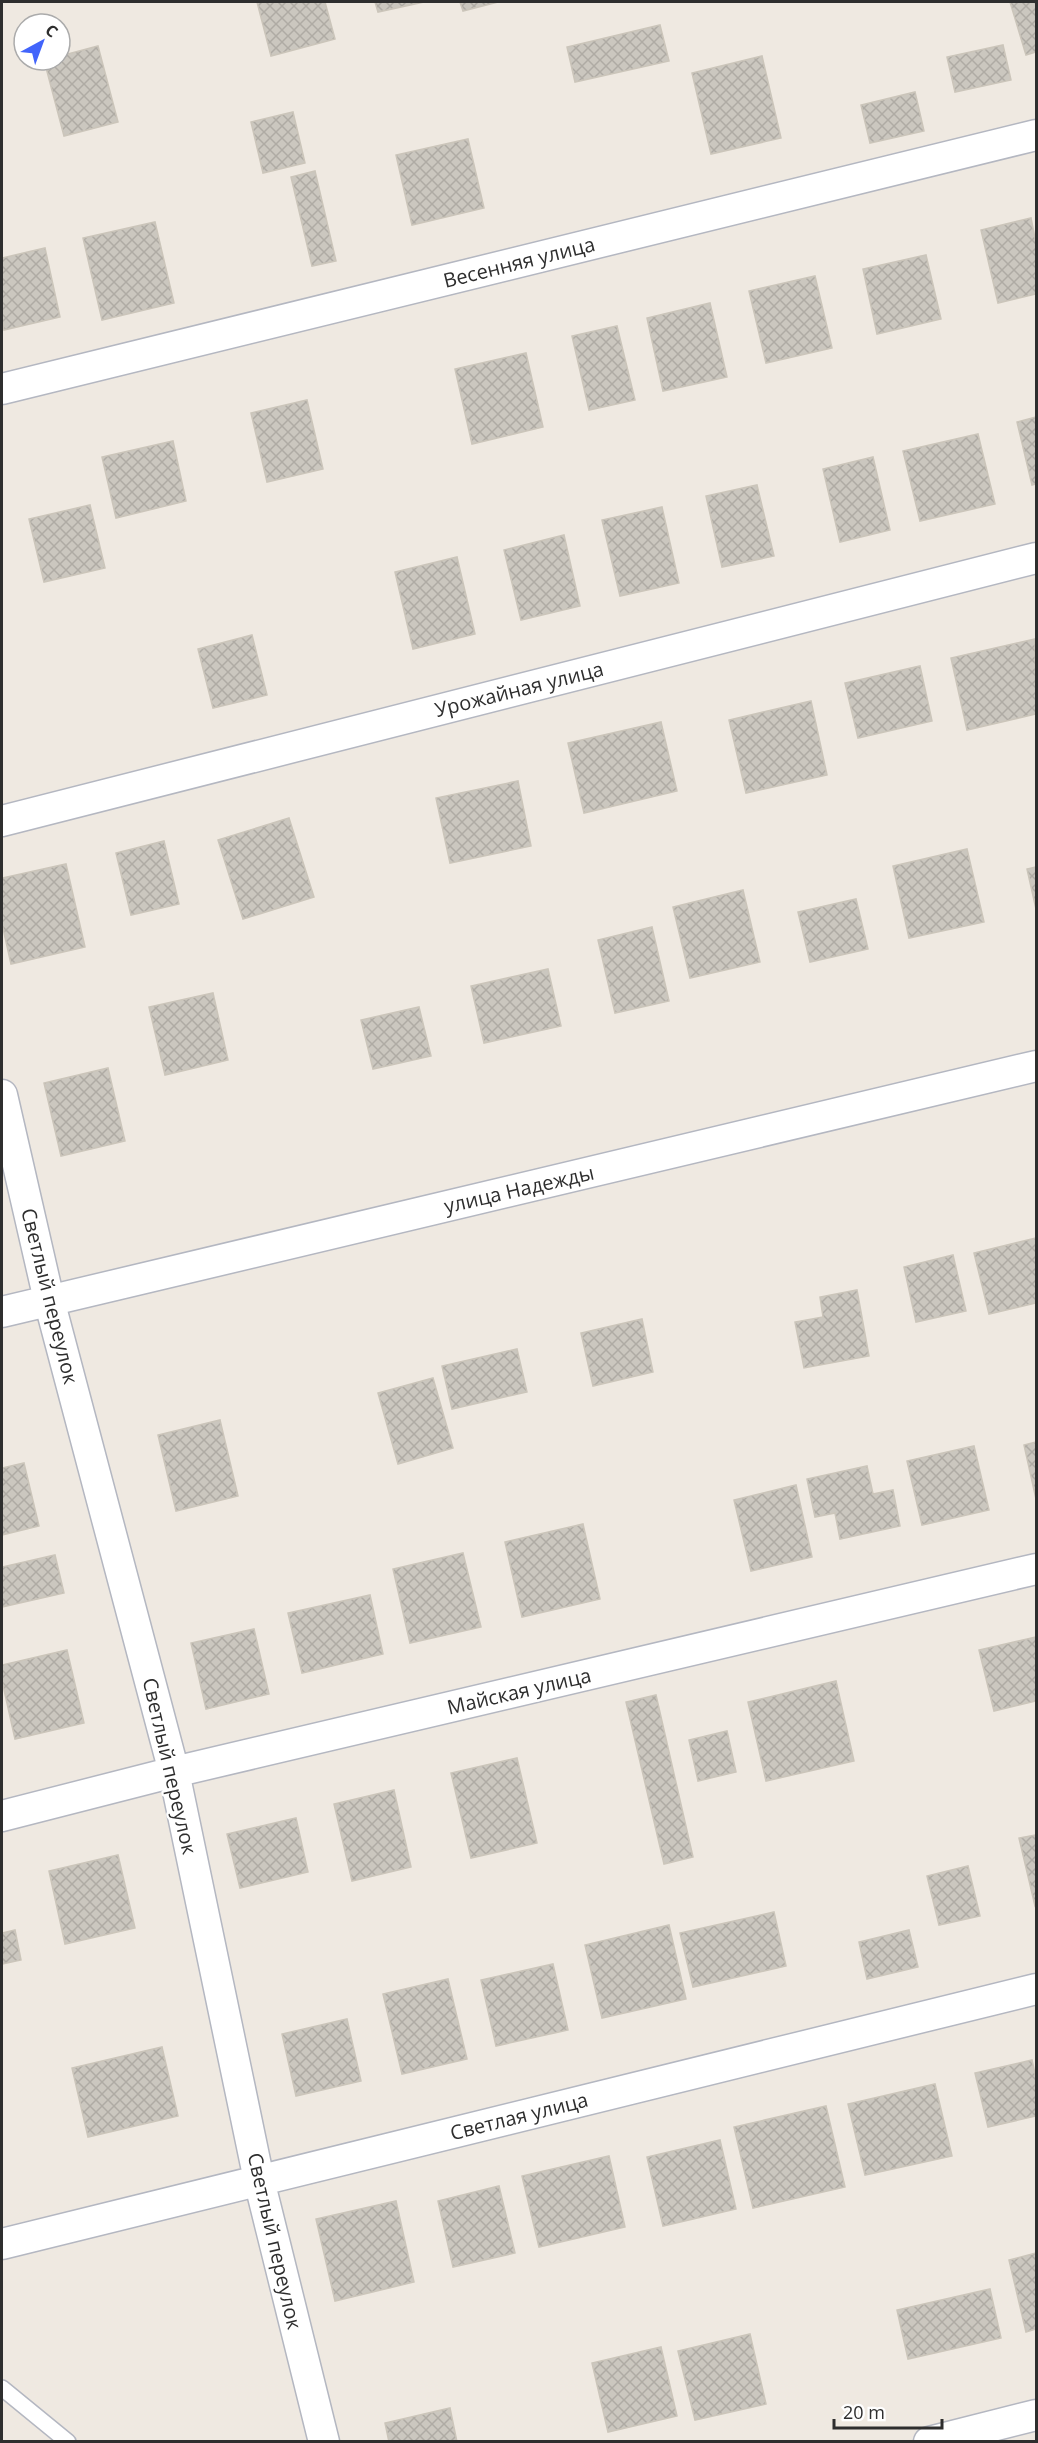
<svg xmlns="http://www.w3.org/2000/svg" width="1038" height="2443" viewBox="0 0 1038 2443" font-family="'Open Sans',sans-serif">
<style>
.building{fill:url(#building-cross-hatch);stroke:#cbc5ba;stroke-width:1.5}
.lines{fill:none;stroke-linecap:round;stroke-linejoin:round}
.lane-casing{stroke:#b4b7c1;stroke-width:18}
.street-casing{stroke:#b4b7c1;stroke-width:33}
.lane{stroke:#fff;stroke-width:15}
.street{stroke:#fff;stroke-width:30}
.labels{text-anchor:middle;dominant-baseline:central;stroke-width:4.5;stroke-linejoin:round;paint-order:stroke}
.street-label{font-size:20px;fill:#2e2e2e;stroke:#fff}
</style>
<defs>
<pattern id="building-cross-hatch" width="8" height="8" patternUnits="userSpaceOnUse" patternTransform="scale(1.5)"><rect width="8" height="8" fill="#cbc7bf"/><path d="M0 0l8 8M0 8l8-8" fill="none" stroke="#afaba4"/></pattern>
</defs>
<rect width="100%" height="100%" fill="#efe9e1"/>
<!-- building -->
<path class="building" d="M 257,2 L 325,2 L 335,39 L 271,56 Z
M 375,2 L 424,2 L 378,12 Z
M 460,2 L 498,2 L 463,11 Z
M 1010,2 L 1036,2 L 1036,52 L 1026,55 Z
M 660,25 L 669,61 L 575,82 L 567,47 Z
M 1003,45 L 1011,80 L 955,92 L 947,57 Z
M 98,46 L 118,122 L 64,136 L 44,60 L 60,60 L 60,56 Z
M 762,56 L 781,138 L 711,154 L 692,73 Z
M 915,92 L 924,131 L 870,143 L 861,105 Z
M 293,112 L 305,163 L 263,173 L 251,122 Z
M 468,139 L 484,208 L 412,225 L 396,155 Z
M 315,171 L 336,261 L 312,266 L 291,177 Z
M 1031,218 L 1036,243 L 1036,294 L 998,303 L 981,230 Z
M 155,222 L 174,303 L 102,320 L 83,238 Z
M 45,248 L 60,317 L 4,330 L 2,318 L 2,258 Z
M 926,255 L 941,319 L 877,334 L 863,269 Z
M 815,276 L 832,348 L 766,363 L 749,291 Z
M 710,303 L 727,377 L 663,391 L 647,318 Z
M 617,326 L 635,400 L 589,410 L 572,336 Z
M 526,353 L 543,427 L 472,444 L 455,369 Z
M 307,400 L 323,469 L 267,482 L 251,413 Z
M 1036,417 L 1036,484 L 1032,485 L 1017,422 Z
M 978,434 L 995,504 L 920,521 L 903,451 Z
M 173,441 L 186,501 L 116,518 L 102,457 Z
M 873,457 L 890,530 L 840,542 L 823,469 Z
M 757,485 L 774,556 L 722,567 L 706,496 Z
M 90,505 L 105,568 L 44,582 L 29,519 Z
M 662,507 L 679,583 L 620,596 L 602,520 Z
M 564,535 L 580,606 L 521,620 L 504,550 Z
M 457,557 L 475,634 L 413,649 L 395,572 Z
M 252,635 L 267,695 L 213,708 L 198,649 Z
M 1035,639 L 1036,714 L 967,730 L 951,658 Z
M 920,666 L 932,721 L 858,738 L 845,683 Z
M 811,701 L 827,775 L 746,793 L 729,720 Z
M 661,722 L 677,791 L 584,813 L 568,743 Z
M 518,781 L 531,846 L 450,863 L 436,798 Z
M 289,818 L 314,897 L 243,919 L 218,840 Z
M 164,841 L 179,904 L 131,915 L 116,853 Z
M 967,849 L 984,922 L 909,938 L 893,866 Z
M 66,864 L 85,947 L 11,964 L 2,924 L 2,878 Z
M 1036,867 L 1036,909 L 1027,869 Z
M 743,890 L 760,962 L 690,978 L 673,907 Z
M 856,899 L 868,949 L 810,962 L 798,912 Z
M 652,927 L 669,1001 L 615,1013 L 598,940 Z
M 548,969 L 561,1026 L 484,1043 L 471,986 Z
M 213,993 L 228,1060 L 165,1075 L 149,1007 Z
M 419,1007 L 431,1056 L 373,1069 L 361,1020 Z
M 108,1068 L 125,1141 L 61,1156 L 44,1083 Z
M 1036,1238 L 1036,1303 L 989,1314 L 974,1253 Z
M 953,1255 L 966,1311 L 916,1322 L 904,1267 Z
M 857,1290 L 869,1356 L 804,1368 L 795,1322 L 823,1317 L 820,1297 Z
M 642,1319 L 653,1372 L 593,1386 L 581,1333 Z
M 517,1349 L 527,1392 L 452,1409 L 442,1366 Z
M 433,1378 L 453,1448 L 398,1464 L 378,1393 Z
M 220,1420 L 238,1496 L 176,1511 L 158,1435 Z
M 1036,1442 L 1036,1499 L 1024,1445 Z
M 974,1446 L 989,1510 L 922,1525 L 907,1461 Z
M 24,1463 L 39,1526 L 2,1535 L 2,1468 Z
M 867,1466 L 873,1494 L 893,1490 L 900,1526 L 840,1539 L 835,1513 L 815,1517 L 807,1479 Z
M 796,1485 L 812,1557 L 751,1571 L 734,1500 Z
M 583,1524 L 600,1599 L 522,1617 L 505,1542 Z
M 463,1553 L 481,1627 L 410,1643 L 393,1569 Z
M 55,1555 L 64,1593 L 2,1607 L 2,1567 Z
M 370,1595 L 383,1654 L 302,1673 L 288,1613 Z
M 254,1629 L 269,1694 L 206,1709 L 191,1643 Z
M 1036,1637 L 1036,1701 L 994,1711 L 979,1650 Z
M 67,1650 L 84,1723 L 15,1739 L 2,1681 L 2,1665 Z
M 836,1681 L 854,1761 L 766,1781 L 748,1702 Z
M 656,1695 L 693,1857 L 664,1864 L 626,1702 Z
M 727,1731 L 736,1772 L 698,1781 L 689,1740 Z
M 517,1758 L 537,1843 L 471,1858 L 451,1773 Z
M 394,1790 L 411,1867 L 352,1881 L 334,1804 Z
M 296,1818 L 308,1872 L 240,1888 L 227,1834 Z
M 1036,1835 L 1036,1905 L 1035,1906 L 1019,1838 Z
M 118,1855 L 135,1928 L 65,1944 L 49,1871 Z
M 968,1866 L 980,1916 L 939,1925 L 927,1876 Z
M 774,1912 L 786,1966 L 693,1987 L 680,1933 Z
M 669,1925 L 686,1999 L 602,2018 L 585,1945 Z
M 15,1930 L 21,1960 L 2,1964 L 2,1933 Z
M 909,1930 L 918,1967 L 867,1979 L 859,1942 Z
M 553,1964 L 568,2030 L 496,2046 L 481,1980 Z
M 448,1979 L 467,2059 L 402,2074 L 383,1994 Z
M 347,2019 L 361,2081 L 296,2096 L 282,2034 Z
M 162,2047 L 178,2116 L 88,2137 L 72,2068 Z
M 1032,2060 L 1036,2078 L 1036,2116 L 988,2127 L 975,2073 Z
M 935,2084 L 952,2156 L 865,2175 L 848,2104 Z
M 826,2106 L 845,2187 L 753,2208 L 734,2127 Z
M 720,2140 L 736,2209 L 663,2226 L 647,2157 Z
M 609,2156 L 625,2227 L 539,2247 L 522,2176 Z
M 499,2186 L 515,2253 L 453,2267 L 438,2201 Z
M 396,2201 L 414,2282 L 335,2301 L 316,2219 Z
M 1036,2253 L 1036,2329 L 1026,2332 L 1009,2260 Z
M 990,2289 L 1001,2338 L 908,2359 L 897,2310 Z
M 750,2334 L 766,2404 L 695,2420 L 678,2351 Z
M 661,2347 L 677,2416 L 608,2432 L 592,2363 Z
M 450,2408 L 457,2442 L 389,2442 L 385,2423 Z"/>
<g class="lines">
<defs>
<path id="lane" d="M 2,2388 L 68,2442"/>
<path id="street" d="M 2,389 L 1036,135
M 2,821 L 1036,558
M 2,1095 L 49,1300 L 174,1772 L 259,2180 L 324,2442
M 2,1312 L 1036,1066
M 2,1816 L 174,1772 L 1036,1569
M 2,2244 L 1036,1989
M 929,2442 L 1036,2415"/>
</defs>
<!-- lane casing -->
<use href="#lane" class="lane-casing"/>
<!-- street casing -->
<use href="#street" class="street-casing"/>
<!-- lane -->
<use href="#lane" class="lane"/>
<!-- street -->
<use href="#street" class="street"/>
</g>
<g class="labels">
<!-- street labels -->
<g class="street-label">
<text transform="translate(519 262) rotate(-14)">Весенняя улица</text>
<text transform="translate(519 689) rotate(-14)">Урожайная улица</text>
<text transform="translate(519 1189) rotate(-13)">улица Надежды</text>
<text transform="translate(50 1296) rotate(76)">Светлый переулок</text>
<text transform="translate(519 1691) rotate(-13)">Майская улица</text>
<text transform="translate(170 1766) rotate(77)">Светлый переулок</text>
<text transform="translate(519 2116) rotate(-14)">Светлая улица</text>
<text transform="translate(275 2241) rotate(77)">Светлый переулок</text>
</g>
</g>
<!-- border -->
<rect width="1038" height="2443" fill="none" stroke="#2e2e2e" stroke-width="6"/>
<!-- north arrow -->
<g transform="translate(42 42) rotate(41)"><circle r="28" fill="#ffffff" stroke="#ababab" stroke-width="1.5"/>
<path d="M0-4.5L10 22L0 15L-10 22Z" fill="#4264fb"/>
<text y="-9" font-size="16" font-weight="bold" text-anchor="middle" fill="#2e2e2e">С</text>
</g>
<!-- scale -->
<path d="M834 2419v9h108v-9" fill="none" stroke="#2e2e2e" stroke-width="3"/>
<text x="843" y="2419" font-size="18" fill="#2e2e2e" stroke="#ffffff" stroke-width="4.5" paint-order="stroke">20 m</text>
</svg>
